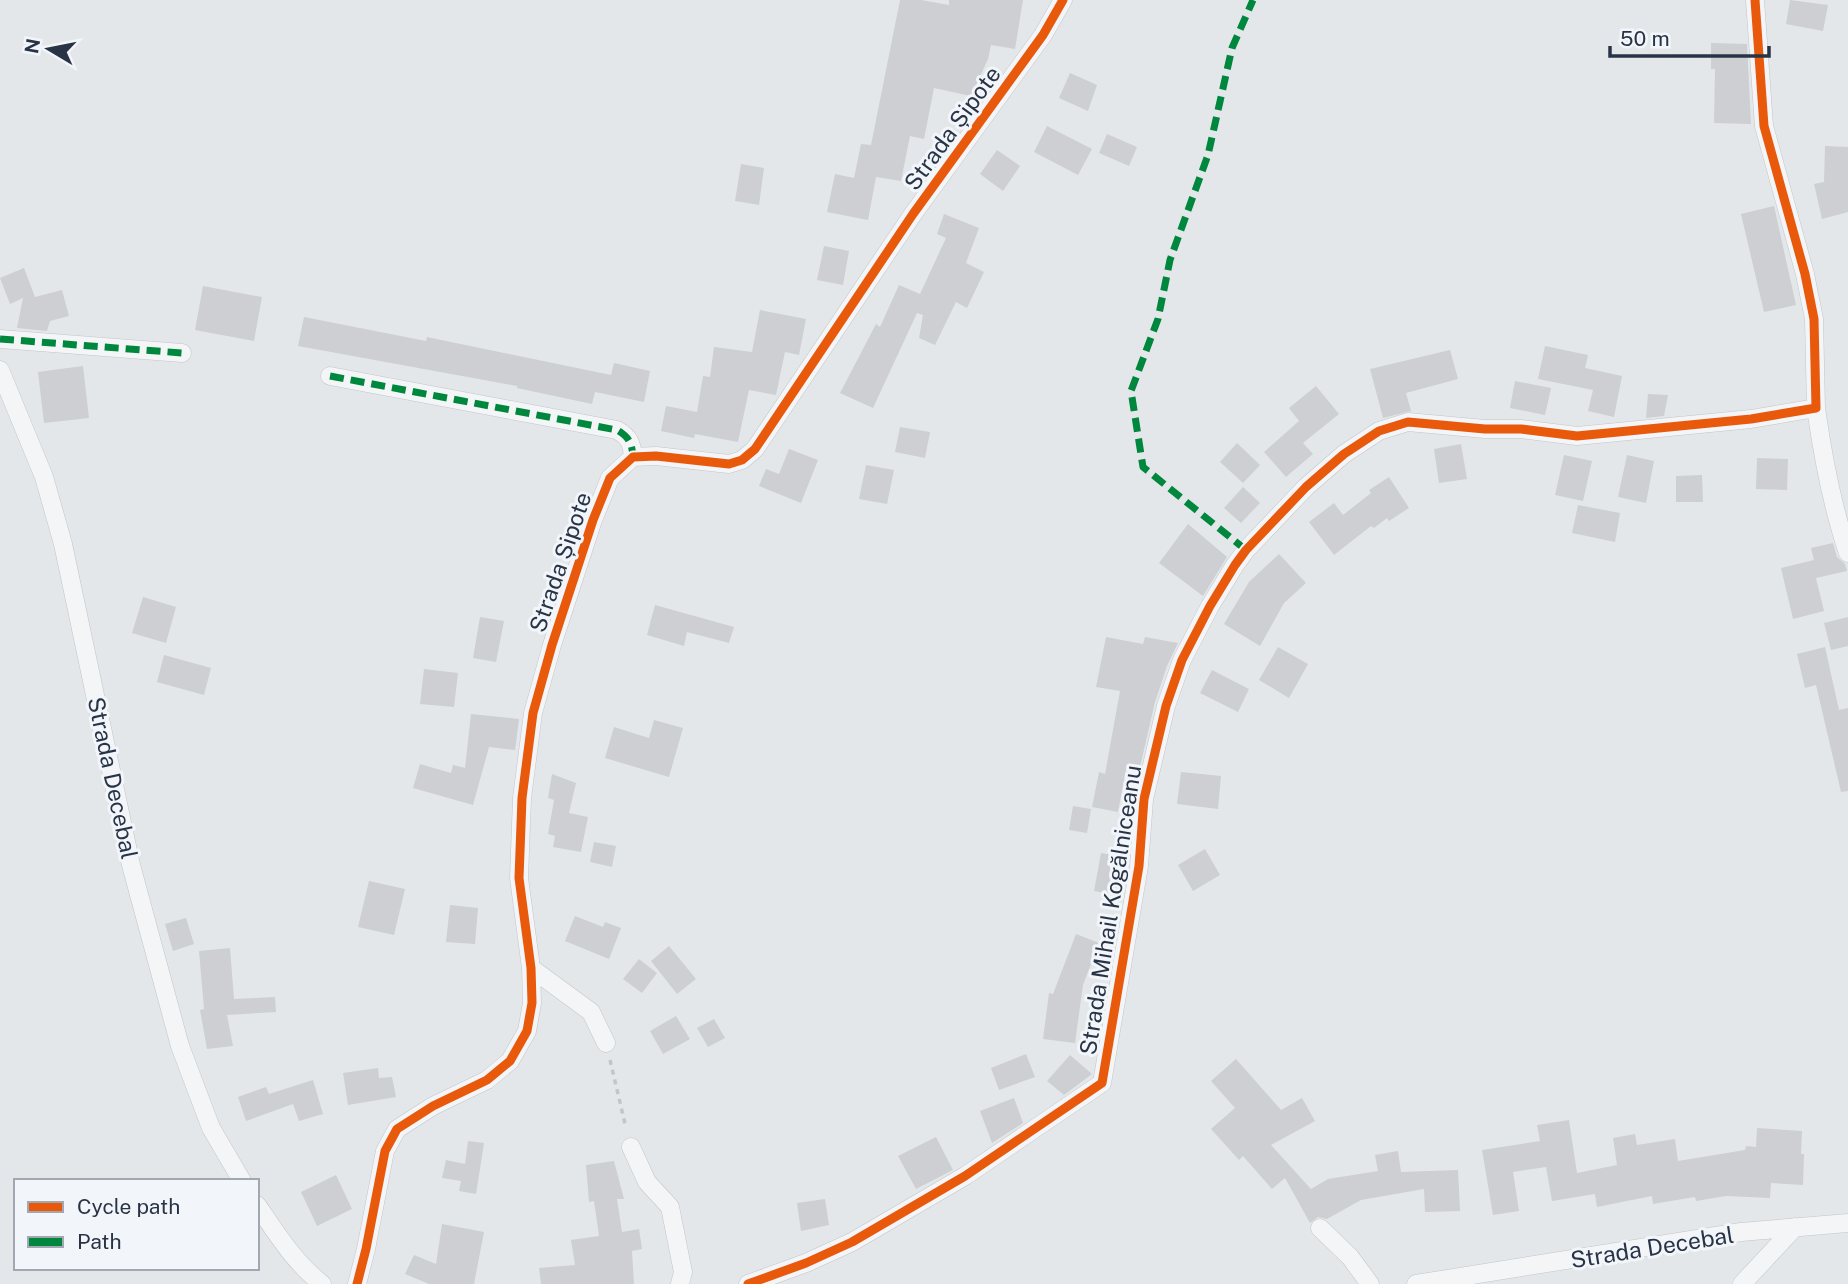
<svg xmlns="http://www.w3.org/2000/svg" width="1848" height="1284" viewBox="0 0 1848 1284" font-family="'Public Sans',sans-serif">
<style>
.building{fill:#cdcfd2}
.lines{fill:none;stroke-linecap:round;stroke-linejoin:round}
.minor-casing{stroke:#c2c5c8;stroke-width:19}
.path{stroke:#c2c5ca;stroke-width:3.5;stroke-dasharray:5 5;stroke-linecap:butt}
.minor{stroke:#f4f5f7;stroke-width:18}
.quiet{stroke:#00873e;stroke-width:7;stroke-dasharray:14 7;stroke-linecap:butt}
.cycleway-casing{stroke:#f2f5f9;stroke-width:13}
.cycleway{stroke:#e8590c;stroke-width:9}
.labels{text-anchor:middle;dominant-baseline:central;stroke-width:6;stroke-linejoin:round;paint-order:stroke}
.street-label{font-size:23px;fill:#283446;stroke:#f2f5f9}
</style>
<rect width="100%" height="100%" fill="#e4e7ea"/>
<!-- building -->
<path class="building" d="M 900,0 L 921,0 L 949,5 L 949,0 L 1023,0 L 1015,49 L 991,45 L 988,59 L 971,96 L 934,88 L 924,139 L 910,136 L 901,181 L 876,177 L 868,220 L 827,212 L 835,174 L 854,178 L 861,144 L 871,145 Z
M 1790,0 L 1828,5 L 1823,31 L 1786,24 Z
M 1711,43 L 1747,44 L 1751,124 L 1714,123 L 1715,69 L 1711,69 Z
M 1070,73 L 1097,85 L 1088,111 L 1059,98 Z
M 1047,126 L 1092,149 L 1078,175 L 1034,152 Z
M 1107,134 L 1137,147 L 1129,166 L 1099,153 Z
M 1825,146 L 1848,147 L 1848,212 L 1822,219 L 1814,184 L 1824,182 Z
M 997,150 L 1020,166 L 1003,191 L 980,174 Z
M 741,164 L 764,168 L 759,205 L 735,201 Z
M 1774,206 L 1796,305 L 1764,312 L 1741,214 Z
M 944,214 L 979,228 L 966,263 L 984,272 L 967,308 L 956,302 L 935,345 L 919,338 L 923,315 L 917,313 L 873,408 L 840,393 L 876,324 L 880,327 L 899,285 L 920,294 L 946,238 L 937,234 Z
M 824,246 L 849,251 L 843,285 L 817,280 Z
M 24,268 L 35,297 L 62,290 L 69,316 L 50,321 L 47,331 L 17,328 L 23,298 L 10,304 L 0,278 Z
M 203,286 L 262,297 L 254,341 L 195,330 Z
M 760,310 L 806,319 L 799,355 L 785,352 L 776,395 L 749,390 L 738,442 L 695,434 L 694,438 L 661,431 L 666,406 L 697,412 L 703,376 L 710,377 L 714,347 L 752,352 Z
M 304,317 L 426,341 L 427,337 L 611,375 L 614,363 L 650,371 L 644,402 L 595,392 L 592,404 L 517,388 L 517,386 L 298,346 Z
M 1545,346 L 1588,355 L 1585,368 L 1622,376 L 1614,417 L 1588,411 L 1593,390 L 1538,379 Z
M 1450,350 L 1458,379 L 1406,393 L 1411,411 L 1383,418 L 1370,369 Z
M 83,366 L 89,418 L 44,423 L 38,372 Z
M 1515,381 L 1551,388 L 1545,415 L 1510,408 Z
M 1316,386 L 1339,414 L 1303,443 L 1313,454 L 1286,477 L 1264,452 L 1299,421 L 1289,408 Z
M 1648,394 L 1668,395 L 1664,416 L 1646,418 Z
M 900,427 L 930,432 L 925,458 L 895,452 Z
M 1237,443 L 1260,465 L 1243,483 L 1220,462 Z
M 1461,444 L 1467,479 L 1439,483 L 1434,449 Z
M 789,449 L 818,460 L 801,503 L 759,486 L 766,469 L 779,474 Z
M 1564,455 L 1592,461 L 1583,501 L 1555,495 Z
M 1627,455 L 1654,461 L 1646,503 L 1618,497 Z
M 1757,458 L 1788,459 L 1787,490 L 1756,489 Z
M 866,465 L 894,470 L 887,504 L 859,499 Z
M 1702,475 L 1703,502 L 1676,502 L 1676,476 Z
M 1389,477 L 1409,508 L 1389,521 L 1387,518 L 1374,528 L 1371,526 L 1334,555 L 1309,522 L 1334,503 L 1343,515 L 1371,493 L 1369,490 Z
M 1243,487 L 1260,503 L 1241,523 L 1224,508 Z
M 1578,505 L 1620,513 L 1615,542 L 1572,533 Z
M 1188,524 L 1227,557 L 1203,596 L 1159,563 Z
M 1833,543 L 1837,557 L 1845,564 L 1847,571 L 1816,578 L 1824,611 L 1793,619 L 1781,568 L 1814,560 L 1811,548 Z
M 1279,554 L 1306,583 L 1284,603 L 1260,646 L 1224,624 L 1249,582 Z
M 143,597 L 176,607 L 166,643 L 132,633 Z
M 655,605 L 734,627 L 729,643 L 687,632 L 684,646 L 647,635 Z
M 480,617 L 504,621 L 496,662 L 473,658 Z
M 1848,617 L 1848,646 L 1831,650 L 1824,623 Z
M 1106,637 L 1143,644 L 1145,637 L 1178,643 L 1167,666 L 1155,702 L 1140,767 L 1127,764 L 1118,812 L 1092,807 L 1099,772 L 1105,774 L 1120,691 L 1096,687 Z
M 1278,647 L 1308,664 L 1289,698 L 1259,680 Z
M 1825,647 L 1839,710 L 1848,708 L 1848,791 L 1841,792 L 1816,685 L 1805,688 L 1797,654 Z
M 164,655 L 211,668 L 204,695 L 157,682 Z
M 424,669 L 458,673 L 454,707 L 420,704 Z
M 1212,670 L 1249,689 L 1238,712 L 1200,693 Z
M 471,714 L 519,719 L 515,750 L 489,747 L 473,805 L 413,788 L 420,764 L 451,773 L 453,765 L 465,768 Z
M 654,720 L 683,728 L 669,777 L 605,758 L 614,727 L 649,738 Z
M 1181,772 L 1221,776 L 1218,809 L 1177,804 Z
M 552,774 L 576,783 L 569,813 L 588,817 L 581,852 L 553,847 L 555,836 L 548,834 L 554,800 L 548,798 Z
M 1073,806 L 1091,809 L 1087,833 L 1069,830 Z
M 594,842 L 616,846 L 612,867 L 590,862 Z
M 1205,849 L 1220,875 L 1193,891 L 1178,865 Z
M 1101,853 L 1128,858 L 1122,896 L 1094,891 Z
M 369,881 L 405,889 L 394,935 L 358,927 Z
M 450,905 L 478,908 L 475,944 L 446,942 Z
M 575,916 L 603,927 L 605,922 L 621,928 L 609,959 L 565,941 Z
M 186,918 L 194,944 L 173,951 L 165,924 Z
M 1109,932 L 1116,935 L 1112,955 L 1102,950 Z
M 1076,934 L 1099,943 L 1083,985 L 1075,1043 L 1043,1039 L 1049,993 L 1053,994 Z
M 669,946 L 696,979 L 677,994 L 651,961 Z
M 230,948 L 234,999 L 275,997 L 276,1012 L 227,1015 L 233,1046 L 207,1049 L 200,1010 L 204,1009 L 199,951 Z
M 639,959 L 657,973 L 642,993 L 623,979 Z
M 676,1016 L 690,1039 L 663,1054 L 650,1031 Z
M 714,1019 L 725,1038 L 708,1047 L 697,1028 Z
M 1026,1054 L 1035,1077 L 999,1090 L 991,1068 Z
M 1070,1055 L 1092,1074 L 1064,1095 L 1047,1081 Z
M 1236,1059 L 1281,1110 L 1302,1098 L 1315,1121 L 1271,1145 L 1311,1189 L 1328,1179 L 1378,1171 L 1375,1155 L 1398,1151 L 1401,1172 L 1458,1170 L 1460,1211 L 1425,1212 L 1424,1189 L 1361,1200 L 1327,1219 L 1318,1217 L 1310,1223 L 1285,1178 L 1272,1189 L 1243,1156 L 1239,1160 L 1211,1129 L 1235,1108 L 1211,1081 Z
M 378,1068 L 379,1078 L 392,1077 L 396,1097 L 348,1105 L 343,1073 Z
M 313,1080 L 323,1114 L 299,1121 L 293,1104 L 246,1121 L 238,1097 L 266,1087 L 269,1094 Z
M 1014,1098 L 1023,1123 L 992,1143 L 980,1111 Z
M 1569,1120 L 1577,1173 L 1617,1165 L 1613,1138 L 1635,1134 L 1637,1145 L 1675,1139 L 1678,1161 L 1745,1150 L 1746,1146 L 1756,1147 L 1757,1128 L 1802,1131 L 1801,1154 L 1804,1154 L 1803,1185 L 1771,1183 L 1770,1198 L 1726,1196 L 1696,1201 L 1695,1197 L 1653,1204 L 1652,1196 L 1597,1207 L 1595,1194 L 1552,1201 L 1546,1167 L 1513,1172 L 1519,1211 L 1493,1215 L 1482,1150 L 1540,1141 L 1537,1125 Z
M 936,1137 L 953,1170 L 916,1189 L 898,1156 Z
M 468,1141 L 484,1143 L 476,1194 L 459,1191 L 461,1181 L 442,1178 L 446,1160 L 465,1164 Z
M 614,1161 L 624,1199 L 617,1199 L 622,1232 L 639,1229 L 642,1249 L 632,1251 L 634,1284 L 541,1284 L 539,1268 L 575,1265 L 571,1240 L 599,1236 L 594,1201 L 589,1202 L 586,1165 Z
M 336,1175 L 352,1209 L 317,1226 L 301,1192 Z
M 825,1199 L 829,1225 L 801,1231 L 797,1203 Z
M 442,1224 L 484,1232 L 474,1284 L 429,1284 L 405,1274 L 414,1255 L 436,1264 Z"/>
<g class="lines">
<defs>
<path id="minor" d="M 0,339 L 182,353
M 0,370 L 44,477 L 63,544 L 131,865 L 180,1046 L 211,1128 L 242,1181
M 330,376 L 617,430 C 629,437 632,443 633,457
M 1816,408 C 1823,458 1832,506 1848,553
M 531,968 L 591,1012 L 606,1043
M 631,1147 L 647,1182 L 670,1207 L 683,1272 L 680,1284
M 257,1205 C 277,1234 294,1262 322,1284
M 1320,1228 L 1350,1257 L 1370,1284
M 357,1284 L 366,1249 L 385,1151 L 397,1129 L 433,1106 L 487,1080 L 510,1061 L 527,1031 L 532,1003 L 531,968 L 519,878 L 522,798 L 533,713 L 552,645 L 593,520 L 610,478 L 633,457 L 656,456 L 729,464 L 742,460 L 755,449 L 913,214 L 1043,35 L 1063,0
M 748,1284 L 806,1263 L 852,1242 L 965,1176 L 1102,1083 L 1139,866 L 1144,799 L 1166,706 L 1182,660 L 1210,606 L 1235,565 L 1246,550 L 1306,487 L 1344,454 L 1379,431 L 1408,422 L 1485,429 L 1521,429 L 1577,436 L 1751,419 L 1816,408 L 1814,319 L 1805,274 L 1764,126 L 1755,0
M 1416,1284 L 1741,1232 L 1848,1223
M 1742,1284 L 1795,1227"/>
</defs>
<!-- minor casing -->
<use href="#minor" class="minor-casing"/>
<!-- path -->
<path class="path" d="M 610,1060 L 626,1128"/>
<!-- minor -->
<use href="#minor" class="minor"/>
<!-- quiet -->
<path class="quiet" d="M 0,339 L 182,353
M 330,376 L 617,430 C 629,437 632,443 633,457
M 1246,550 L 1143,467 L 1131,391 L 1158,319 L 1170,260 L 1208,155 L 1232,48 L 1253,0"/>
<defs>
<path id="cycleway" d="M 357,1284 L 366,1249 L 385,1151 L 397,1129 L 433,1106 L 487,1080 L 510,1061 L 527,1031 L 532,1003 L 531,968 L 519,878 L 522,798 L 533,713 L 552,645 L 593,520 L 610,478 L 633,457 L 656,456 L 729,464 L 742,460 L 755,449 L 913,214 L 1043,35 L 1063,0
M 748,1284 L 806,1263 L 852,1242 L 965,1176 L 1102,1083 L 1139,866 L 1144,799 L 1166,706 L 1182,660 L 1210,606 L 1235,565 L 1246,550 L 1306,487 L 1344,454 L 1379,431 L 1408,422 L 1485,429 L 1521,429 L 1577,436 L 1751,419 L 1816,408 L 1814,319 L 1805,274 L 1764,126 L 1755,0"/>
</defs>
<!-- cycleway casing -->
<use href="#cycleway" class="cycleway-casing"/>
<!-- cycleway -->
<use href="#cycleway" class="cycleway"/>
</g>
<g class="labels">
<!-- street labels -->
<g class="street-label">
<text transform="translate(952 128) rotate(-54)">Strada Șipote</text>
<text transform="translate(560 562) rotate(-71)">Strada Șipote</text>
<text transform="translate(113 778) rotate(78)">Strada Decebal</text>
<text transform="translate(1110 910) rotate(-81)">Strada Mihail Kogălniceanu</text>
<text transform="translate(1652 1247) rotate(-9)">Strada Decebal</text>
</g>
</g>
<!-- legend -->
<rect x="14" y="1179" width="245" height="91" fill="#f2f5f9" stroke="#a1a8b1" stroke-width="2"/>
<rect x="28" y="1202" width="35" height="10" fill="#e8590c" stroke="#a1a8b1" stroke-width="2"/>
<text x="77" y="1214" font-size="21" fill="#283446">Cycle path</text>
<rect x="28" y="1237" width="35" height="10" fill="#00873e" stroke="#a1a8b1" stroke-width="2"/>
<text x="77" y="1249" font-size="21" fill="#283446">Path</text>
<!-- north arrow -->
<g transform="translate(49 49) rotate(280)" stroke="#f2f5f9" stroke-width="5" paint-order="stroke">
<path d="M0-5L12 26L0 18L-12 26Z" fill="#283446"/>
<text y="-10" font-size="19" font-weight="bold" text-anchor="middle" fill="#283446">N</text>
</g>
<!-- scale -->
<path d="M1610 46v10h159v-10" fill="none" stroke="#283446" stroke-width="3.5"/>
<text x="1620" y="46" font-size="21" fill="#283446" stroke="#f2f5f9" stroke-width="5" paint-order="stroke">50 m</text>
</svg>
